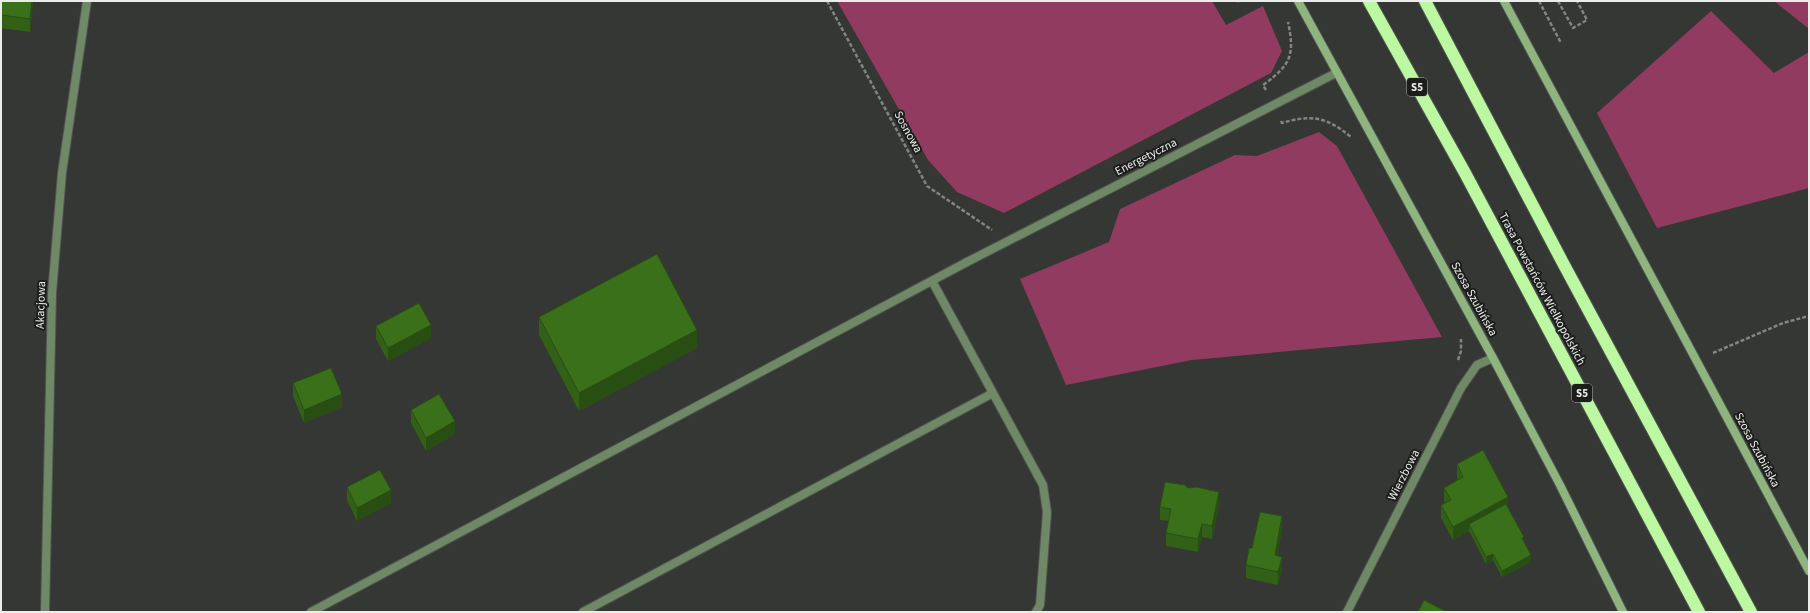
<svg xmlns="http://www.w3.org/2000/svg" width="1810" height="613" viewBox="0 0 1810 613" font-family="'Source Sans 3',sans-serif">
<style>
.green{fill:#903b5f}
.lines{fill:none;stroke-linecap:round;stroke-linejoin:round}
.lane-casing{stroke:#515450;stroke-width:10}
.street-casing{stroke:#515450;stroke-width:10}
.secondary-casing{stroke:#515450;stroke-width:10}
.highway-casing{stroke:#515450;stroke-width:14}
.path{stroke:#838582;stroke-width:2.5;stroke-dasharray:4 2;stroke-linecap:butt}
.lane{stroke:#6f8865;stroke-width:8}
.street{stroke:#6f8865;stroke-width:8}
.secondary{stroke:#8fb57e;stroke-width:8}
.highway{stroke:#bcf8a1;stroke-width:12}
.wall{fill:#336017}
.shaded-wall{fill:#294e13}
.building{fill:#3b701b;stroke:#294e13}
.labels{text-anchor:middle;dominant-baseline:central;stroke-width:4;stroke-linejoin:round;paint-order:stroke}
.shield{fill:#1d1e1c;stroke:#adafac;stroke-width:1}
.shield-label{font-size:11px;font-weight:bold;fill:#ebedea}
.street-label{font-size:12px;fill:#ebedea;stroke:#1d1e1c}
</style>
<rect width="100%" height="100%" fill="#343733"/>
<!-- green -->
<path class="green" d="M 837,1 L 1212,1 L 1226,25 L 1263,6 L 1282,51 L 1271,73 L 1004,213 L 957,192 L 928,160 Z
M 1774,1 L 1809,1 L 1809,29 Z
M 1711,11 L 1774,73 L 1809,52 L 1809,188 L 1657,228 L 1597,113 Z
M 1319,132 L 1337,146 L 1442,337 L 1192,360 L 1066,385 L 1020,279 L 1109,242 L 1120,209 L 1235,155 L 1257,156 Z"/>
<g class="lines">
<defs>
<path id="lane" d="M 932,281 L 1043,485 L 1047,512 L 1040,605 L 1036,612
M 311,612 L 967,262
M 583,612 L 993,393"/>
<path id="street" d="M 967,262 L 1336,73
M 45,612 L 52,293 L 62,173 L 87,1
M 1347,612 L 1461,388 L 1477,365 L 1493,358"/>
<path id="secondary" d="M 1298,1 L 1493,358 L 1560,485 L 1623,612
M 1504,1 L 1809,571"/>
<path id="highway" d="M 1369,1 L 1465,173 L 1699,612
M 1425,1 L 1563,263 L 1751,612"/>
</defs>
<!-- lane casing -->
<use href="#lane" class="lane-casing"/>
<!-- street casing -->
<use href="#street" class="street-casing"/>
<!-- secondary casing -->
<use href="#secondary" class="secondary-casing"/>
<!-- highway casing -->
<use href="#highway" class="highway-casing"/>
<!-- path -->
<path class="path" d="M 827,1 L 927,186 L 992,230
M 1237,1 L 1239,1
M 1539,1 L 1561,43
M 1558,1 L 1573,28 L 1587,20 L 1577,1
M 1266,90 L 1263,85 C 1291,65 1295,55 1288,22
M 1281,121 L 1282,123 C 1311,114 1327,117 1351,137
M 1713,353 L 1783,323 L 1809,316
M 1458,360 L 1461,351 L 1461,339"/>
<!-- lane -->
<use href="#lane" class="lane"/>
<!-- street -->
<use href="#street" class="street"/>
<!-- secondary -->
<use href="#secondary" class="secondary"/>
<!-- highway -->
<use href="#highway" class="highway"/>
</g>
<!-- wall -->
<path class="wall" d="M 1,1 L 33,1 L 30,32 L 1,28 Z
M 539,317 L 697,348 L 579,411 L 539,335 Z
M 376,326 L 431,338 L 388,361 L 376,339 Z
M 293,383 L 342,407 L 304,423 L 293,396 Z
M 411,410 L 455,434 L 426,451 L 411,423 Z
M 1457,464 L 1508,508 L 1524,541 L 1531,562 L 1502,577 L 1493,560 L 1486,564 L 1469,531 L 1453,540 L 1441,518 L 1441,505 L 1445,503 L 1444,501 L 1444,488 L 1458,480 L 1457,477 Z
M 347,487 L 391,503 L 357,521 L 347,500 Z
M 1188,488 L 1219,505 L 1212,539 L 1202,537 L 1198,552 L 1166,546 L 1166,533 L 1169,521 L 1160,520 L 1160,507 Z
M 1282,529 L 1277,556 L 1282,570 L 1278,585 L 1246,578 L 1246,565 L 1252,548 Z"/>
<!-- shaded-wall -->
<path class="shaded-wall" d="M 32,1 L 33,1 L 30,32 L 30,19 Z
M 431,325 L 431,338 L 388,361 L 388,348 Z
M 697,330 L 697,348 L 579,411 L 579,393 Z
M 342,394 L 342,407 L 304,423 L 304,410 Z
M 455,421 L 455,434 L 426,451 L 426,438 Z
M 391,490 L 391,503 L 357,521 L 357,508 Z
M 1219,492 L 1219,505 L 1212,539 L 1212,526 Z
M 1508,497 L 1508,510 L 1469,524 L 1469,531 L 1453,540 L 1453,527 Z
M 1282,516 L 1282,529 L 1275,568 L 1275,555 Z
M 1202,524 L 1202,537 L 1198,552 L 1198,539 Z
M 1493,554 L 1493,560 L 1486,564 L 1486,557 Z
M 1531,555 L 1531,562 L 1502,577 L 1502,571 Z
M 1282,557 L 1282,570 L 1278,585 L 1278,572 Z"/>
<!-- building -->
<path class="building" d="M 1,1 L 32,1 L 30,19 L 1,15 Z
M 657,254 L 697,330 L 579,393 L 539,317 Z
M 419,303 L 431,325 L 388,348 L 376,326 Z
M 331,368 L 342,394 L 304,410 L 293,383 Z
M 439,394 L 455,421 L 426,438 L 411,410 Z
M 1483,450 L 1508,497 L 1453,527 L 1441,505 L 1451,500 L 1444,488 L 1463,477 L 1457,464 Z
M 380,470 L 391,490 L 357,508 L 347,487 Z
M 1165,482 L 1185,485 L 1188,488 L 1196,487 L 1219,492 L 1212,526 L 1202,524 L 1198,539 L 1166,533 L 1171,509 L 1160,507 Z
M 1506,504 L 1524,537 L 1522,538 L 1531,555 L 1502,571 L 1493,554 L 1486,557 L 1469,524 Z
M 1260,512 L 1282,516 L 1275,555 L 1282,557 L 1278,572 L 1246,565 L 1249,548 L 1252,548 Z
M 1424,600 L 1447,612 L 1418,612 Z"/>
<g class="labels">
<!-- shield labels -->
<g class="shield">
<rect x="1407" y="78" width="20" height="18" rx="3"/>
<rect x="1572" y="384" width="20" height="18" rx="3"/>
</g>
<g class="shield-label">
<text x="1417" y="87">S5</text>
<text x="1582" y="393">S5</text>
</g>
<!-- street labels -->
<g class="street-label">
<text transform="translate(908 132) rotate(61)">Sosnowa</text>
<text transform="translate(1146 157) rotate(-27)">Energetyczna</text>
<text transform="translate(1542 289) rotate(62)">Trasa Powstańców Wielkopolskich</text>
<text transform="translate(1474 299) rotate(61)">Szosa Szubińska</text>
<text transform="translate(41 305) rotate(-88)">Akacjowa</text>
<text transform="translate(1757 450) rotate(62)">Szosa Szubińska</text>
<text transform="translate(1404 475) rotate(-63)">Wierzbowa</text>
</g>
</g>
<!-- border -->
<rect width="1810" height="613" fill="none" stroke="#ebedea" stroke-width="4"/>
</svg>
